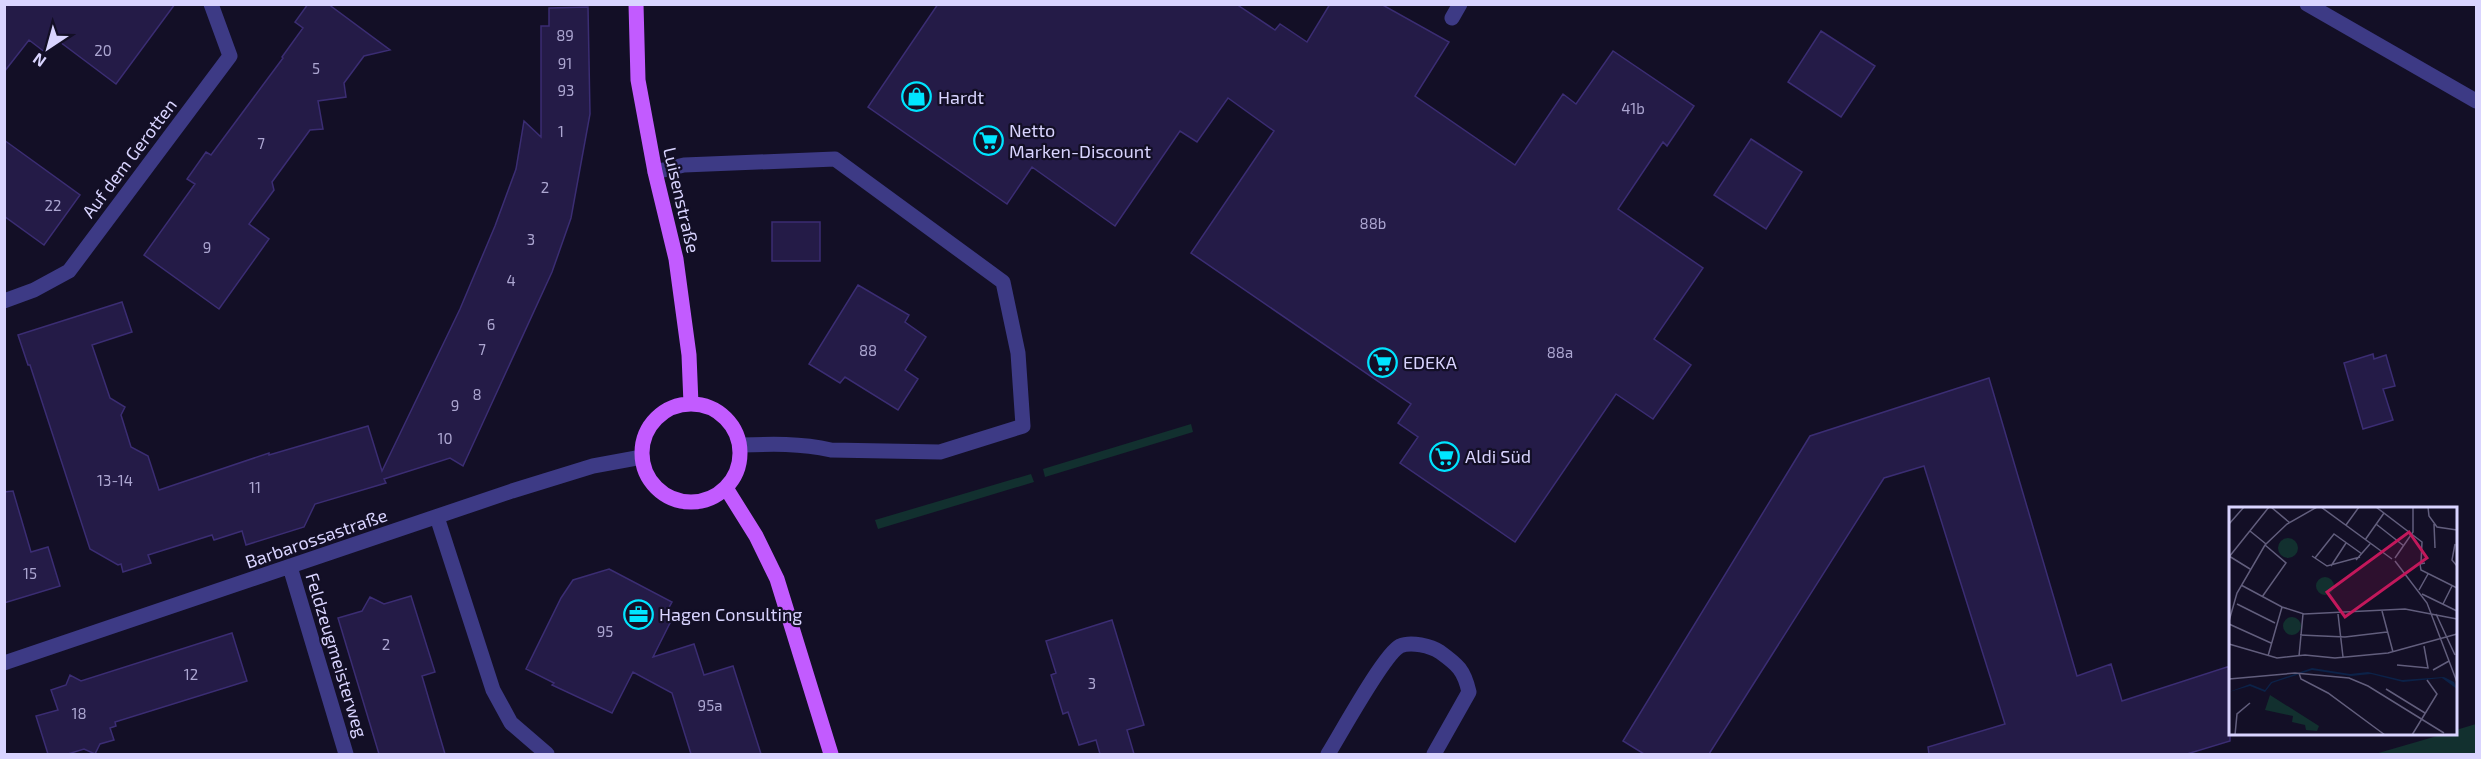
<svg xmlns="http://www.w3.org/2000/svg" width="2481" height="759" viewBox="0 0 2481 759" font-family="'Exo 2',sans-serif">
<style>
.green{fill:#12302f}
.building{fill:#241b47;stroke:#3b2d73;stroke-width:1.5}
.lines{fill:none;stroke-linecap:round;stroke-linejoin:round}
.minor{stroke:#3d3a85;stroke-width:15}
.major{stroke:#c25bff;stroke-width:15}
.labels{text-anchor:middle;dominant-baseline:central;stroke-width:4.5;stroke-linejoin:round;paint-order:stroke}
.number-label{font-size:15px;fill:#aca6d1}
.poi-label{font-size:18px;fill:#d9d4ff;stroke:#130f26;text-anchor:start}
.street-label{font-size:18px;fill:#d9d4ff;stroke:#130f26}
.inset-road{fill:none;stroke:#625e7d;stroke-width:1.5}
.view{fill:#c2185b;fill-opacity:0.15;stroke:#c2185b;stroke-width:3}
.inset-edge{fill:none;stroke:#d9d4ff;stroke-width:3}
</style>
<rect width="100%" height="100%" fill="#130f26"/>
<!-- green -->
<path class="green" d="M 1191,424 L 1193,432 L 1045,477 L 1043,469 Z
M 1031,474 L 1034,482 L 878,529 L 875,520 Z
M 2476,724 L 2476,754 L 2375,754 L 2444,734 L 2456,734 L 2456,730 Z"/>
<!-- building -->
<path class="building" d="M 4,4 L 175,4 L 116,84 L 56,39 L 46,53 L 29,40 L 4,72 Z
M 308,4 L 328,4 L 390,50 L 364,56 L 344,83 L 346,97 L 318,101 L 323,129 L 310,130 L 272,182 L 274,190 L 249,224 L 269,239 L 219,309 L 144,255 L 195,184 L 187,179 L 206,152 L 211,155 L 283,58 L 282,57 L 303,28 L 295,22 Z
M 938,4 L 1236,4 L 1275,30 L 1280,24 L 1307,42 L 1330,4 L 1381,4 L 1449,42 L 1415,96 L 1515,165 L 1563,94 L 1576,104 L 1613,51 L 1694,106 L 1667,146 L 1663,142 L 1618,209 L 1703,268 L 1654,339 L 1691,365 L 1653,419 L 1616,394 L 1515,542 L 1400,463 L 1418,437 L 1398,423 L 1411,404 L 1191,253 L 1274,131 L 1228,98 L 1197,142 L 1180,131 L 1115,226 L 1032,167 L 1007,204 L 868,107 Z
M 588,7 L 590,114 L 571,218 L 552,272 L 463,466 L 450,458 L 384,479 L 386,483 L 315,504 L 304,527 L 246,545 L 242,531 L 214,540 L 212,535 L 148,555 L 151,563 L 123,572 L 121,564 L 118,565 L 90,549 L 30,365 L 28,365 L 18,335 L 122,302 L 132,332 L 92,345 L 110,398 L 125,407 L 121,415 L 131,447 L 148,456 L 159,490 L 269,453 L 269,455 L 368,426 L 382,471 L 460,309 L 495,226 L 516,169 L 524,121 L 541,137 L 541,26 L 549,26 L 549,8 Z
M 1821,31 L 1875,66 L 1841,117 L 1788,82 Z
M 1751,139 L 1802,172 L 1766,229 L 1714,195 Z
M 4,140 L 80,195 L 44,245 L 4,216 Z
M 772,222 L 820,222 L 820,261 L 772,261 Z
M 858,285 L 909,315 L 905,322 L 926,337 L 905,370 L 918,379 L 898,410 L 845,377 L 840,383 L 809,364 Z
M 2373,354 L 2374,359 L 2386,355 L 2395,386 L 2383,389 L 2393,420 L 2363,429 L 2344,363 Z
M 1989,378 L 2077,676 L 2111,664 L 2122,701 L 2230,666 L 2230,741 L 2187,754 L 1929,754 L 1928,747 L 2005,724 L 1924,466 L 1884,478 L 1709,754 L 1644,754 L 1623,741 L 1810,436 Z
M 13,491 L 31,552 L 48,547 L 60,586 L 4,603 L 4,492 Z
M 609,569 L 672,602 L 667,611 L 674,615 L 653,657 L 694,644 L 704,675 L 733,666 L 761,754 L 691,754 L 672,693 L 633,672 L 612,713 L 552,685 L 554,683 L 526,669 L 561,598 L 573,580 Z
M 411,596 L 435,672 L 422,676 L 445,754 L 379,754 L 338,618 L 362,611 L 370,597 L 384,604 Z
M 1112,620 L 1144,725 L 1127,730 L 1134,754 L 1100,754 L 1096,740 L 1079,745 L 1068,712 L 1063,714 L 1051,675 L 1056,673 L 1046,641 Z
M 232,633 L 247,681 L 115,722 L 116,726 L 110,728 L 114,740 L 100,744 L 95,754 L 84,749 L 68,754 L 48,754 L 36,716 L 58,710 L 51,690 L 66,685 L 70,675 L 81,681 Z"/>
<g class="lines">
<!-- minor -->
<path class="minor" d="M 2307,4 L 2476,101
M 1452,18 L 1460,4
M 655,172 L 684,165 L 835,159 L 1003,282 L 1018,353 L 1023,426 L 940,452 L 831,450 C 800,443 771,444 740,445
M 4,301 L 34,290 L 69,271 L 230,56 L 211,4
M 437,517 L 493,690 L 511,723 L 547,754
M 290,567 L 346,754
M 4,663 L 512,491 L 593,466 L 642,457
M 1328,754 C 1340,735 1384,654 1400,646 C 1411,641 1431,646 1440,652 C 1458,665 1464,670 1469,692 L 1434,754"/>
<!-- major -->
<path class="major" d="M 636,4 L 638,80 L 655,172 L 676,259 L 689,355 L 691,404
M642 453a49 49 0 1 1 98 0a49 49 0 1 1-98 0Z
M 726,488 L 756,536 L 777,579 L 831,754"/>
</g>
<!-- icons -->
<defs>
<symbol id="shop-ring" viewBox="-11 -11 22 22"><circle r="9.5" fill="#130f26" stroke="#00e5ff" stroke-width="1.5"/><path d="M-5-2.5h2.3a2.7 3.5 0 0 1 5.4 0H5L5.5 6h-11ZM-1.5-2.5h3a1.5 2.3 0 0 0-3 0Z" fill="#00e5ff"/></symbol>
<symbol id="supermarket-ring" viewBox="-11 -11 22 22"><circle r="9.5" fill="#130f26" stroke="#00e5ff" stroke-width="1.5"/><path d="M-6-5.5h2.5l.6 2H6L4.5 2H-2.5L-4.4-4H-6ZM-1.5 3.2a1.3 1.3 0 1 0 .1 0ZM3 3.2a1.3 1.3 0 1 0 .1 0Z" fill="#00e5ff"/></symbol>
<symbol id="office-ring" viewBox="-11 -11 22 22"><circle r="9.5" fill="#130f26" stroke="#00e5ff" stroke-width="1.5"/><path d="M-6-3h4V-5.5h4V-3h4V5H-6ZM-1-4.5V-3h2v-1.5ZM-6 0V1H6V0Z" fill="#00e5ff"/></symbol>
</defs>
<g fill-rule="evenodd">
<use href="#shop-ring" x="900" y="80" width="33" height="33"/>
<use href="#supermarket-ring" x="972" y="124" width="33" height="33"/>
<use href="#supermarket-ring" x="1366" y="346" width="33" height="33"/>
<use href="#supermarket-ring" x="1428" y="440" width="33" height="33"/>
<use href="#office-ring" x="622" y="598" width="33" height="33"/>
</g>
<g class="labels">
<!-- number labels -->
<g class="number-label">
<text x="565" y="35">89</text>
<text x="103" y="50">20</text>
<text x="565" y="63">91</text>
<text x="316" y="68">5</text>
<text x="566" y="90">93</text>
<text x="1633" y="108">41b</text>
<text x="561" y="131">1</text>
<text x="261" y="143">7</text>
<text x="545" y="187">2</text>
<text x="53" y="205">22</text>
<text x="1373" y="223">88b</text>
<text x="531" y="239">3</text>
<text x="207" y="247">9</text>
<text x="511" y="280">4</text>
<text x="491" y="324">6</text>
<text x="482" y="349">7</text>
<text x="868" y="350">88</text>
<text x="1560" y="352">88a</text>
<text x="477" y="394">8</text>
<text x="455" y="405">9</text>
<text x="445" y="438">10</text>
<text x="115" y="480">13-14</text>
<text x="255" y="487">11</text>
<text x="30" y="573">15</text>
<text x="605" y="631">95</text>
<text x="386" y="644">2</text>
<text x="191" y="674">12</text>
<text x="1092" y="683">3</text>
<text x="710" y="705">95a</text>
<text x="79" y="713">18</text>
</g>
<!-- poi labels -->
<g class="poi-label">
<text x="938" y="97">Hardt</text>
<text x="1009" y="130">Netto<tspan x="1009" dy="21">Marken-Discount</tspan></text>
<text x="1403" y="362">EDEKA</text>
<text x="1465" y="456">Aldi Süd</text>
<text x="659" y="614">Hagen Consulting</text>
</g>
<!-- street labels -->
<g class="street-label">
<text transform="translate(129 158) rotate(-53)">Auf dem Gerotten</text>
<text transform="translate(682 200) rotate(77)">Luisenstraße</text>
<text transform="translate(316 538) rotate(-19)">Barbarossastraße</text>
<text transform="translate(337 655) rotate(73)">Feldzeugmeisterweg</text>
</g>
</g>
<!-- overview -->
<g transform="translate(2229 507)">
<rect width="228" height="228" fill="#130f26"/>
<path d="M49 41a10 10 0 1 1 20 0a10 10 0 1 1-20 0ZM87 79a9 9 0 1 1 18 0a9 9 0 1 1-18 0ZM54 119a9 9 0 1 1 18 0a9 9 0 1 1-18 0ZM 41,188 L 90,219 L 88,224 L 77,223 L 76,218 L 63,215 L 64,209 L 36,203 Z" fill="#12302f"/>
<path d="M 83,161 L 121,167 L 139,165 L 173,173 L 215,170 L 225,175 L 228,182 L 213,171 L 174,175 L 142,167 L 122,169 L 83,163 L 43,176 L 36,185 L 21,179 L 0,185 L 21,177 L 36,183 L 42,175 Z" fill="#0c2248"/>
<path class="inset-road" d="M 42,0 L 61,16M 92,0 L 163,52M 147,0 L 193,35 L 192,56M 199,0 L 200,9 L 208,20 L 228,23M 0,17 L 15,0M 147,17 L 175,39M 205,17 L 206,41M 117,18 L 130,0M 21,24 L 37,37M 136,33 L 155,6M 226,37 L 223,53 L 228,59M 0,49 L 21,62M 83,49 L 98,59 L 131,50M 0,50 L 40,0M 86,51 L 105,27 L 133,47M 166,51 L 184,25 L 184,0M 127,53 L 141,37M 166,54 L 198,96 L 228,175M 196,56 L 191,57 L 192,63 L 228,81M 102,59 L 117,36M 12,78 L 53,100 L 75,107 L 176,102 L 228,112M 190,83 L 199,67M 193,87 L 228,104M 33,90 L 57,56 L 36,38M 8,97 L 46,116M 214,97 L 223,79M 153,104 L 164,145M 109,107 L 114,150M 207,107 L 226,148M 0,114 L 8,86 L 36,38 L 58,17 L 88,0M 0,117 L 42,136M 71,128 L 116,130 L 158,125M 0,137 L 48,151 L 76,148 L 106,151 L 159,146 L 228,127M 39,149 L 53,100M 70,149 L 74,107M 168,158 L 199,161 L 195,139M 204,163 L 220,154M 70,166 L 72,172 L 99,186 L 156,228M 0,172 L 66,166 L 120,171 L 139,179 L 215,226M 157,182 L 196,206M 6,228 L 8,207 L 21,196M 183,228 L 208,187 L 198,173"/>
<path class="view" d="M 180,25 L 198,51 L 116,110 L 98,85 Z"/>
<rect width="228" height="228" class="inset-edge"/>
</g>
<!-- border -->
<rect width="2481" height="759" fill="none" stroke="#d9d4ff" stroke-width="12"/>
<!-- north arrow -->
<g transform="translate(48 48) rotate(216)" stroke="#130f26" stroke-width="4.5" paint-order="stroke">
<path d="M0-4.5L10 22L0 15L-10 22Z" fill="#d9d4ff"/>
<text y="-9" font-size="16" font-weight="bold" text-anchor="middle" fill="#d9d4ff">N</text>
</g>
</svg>
